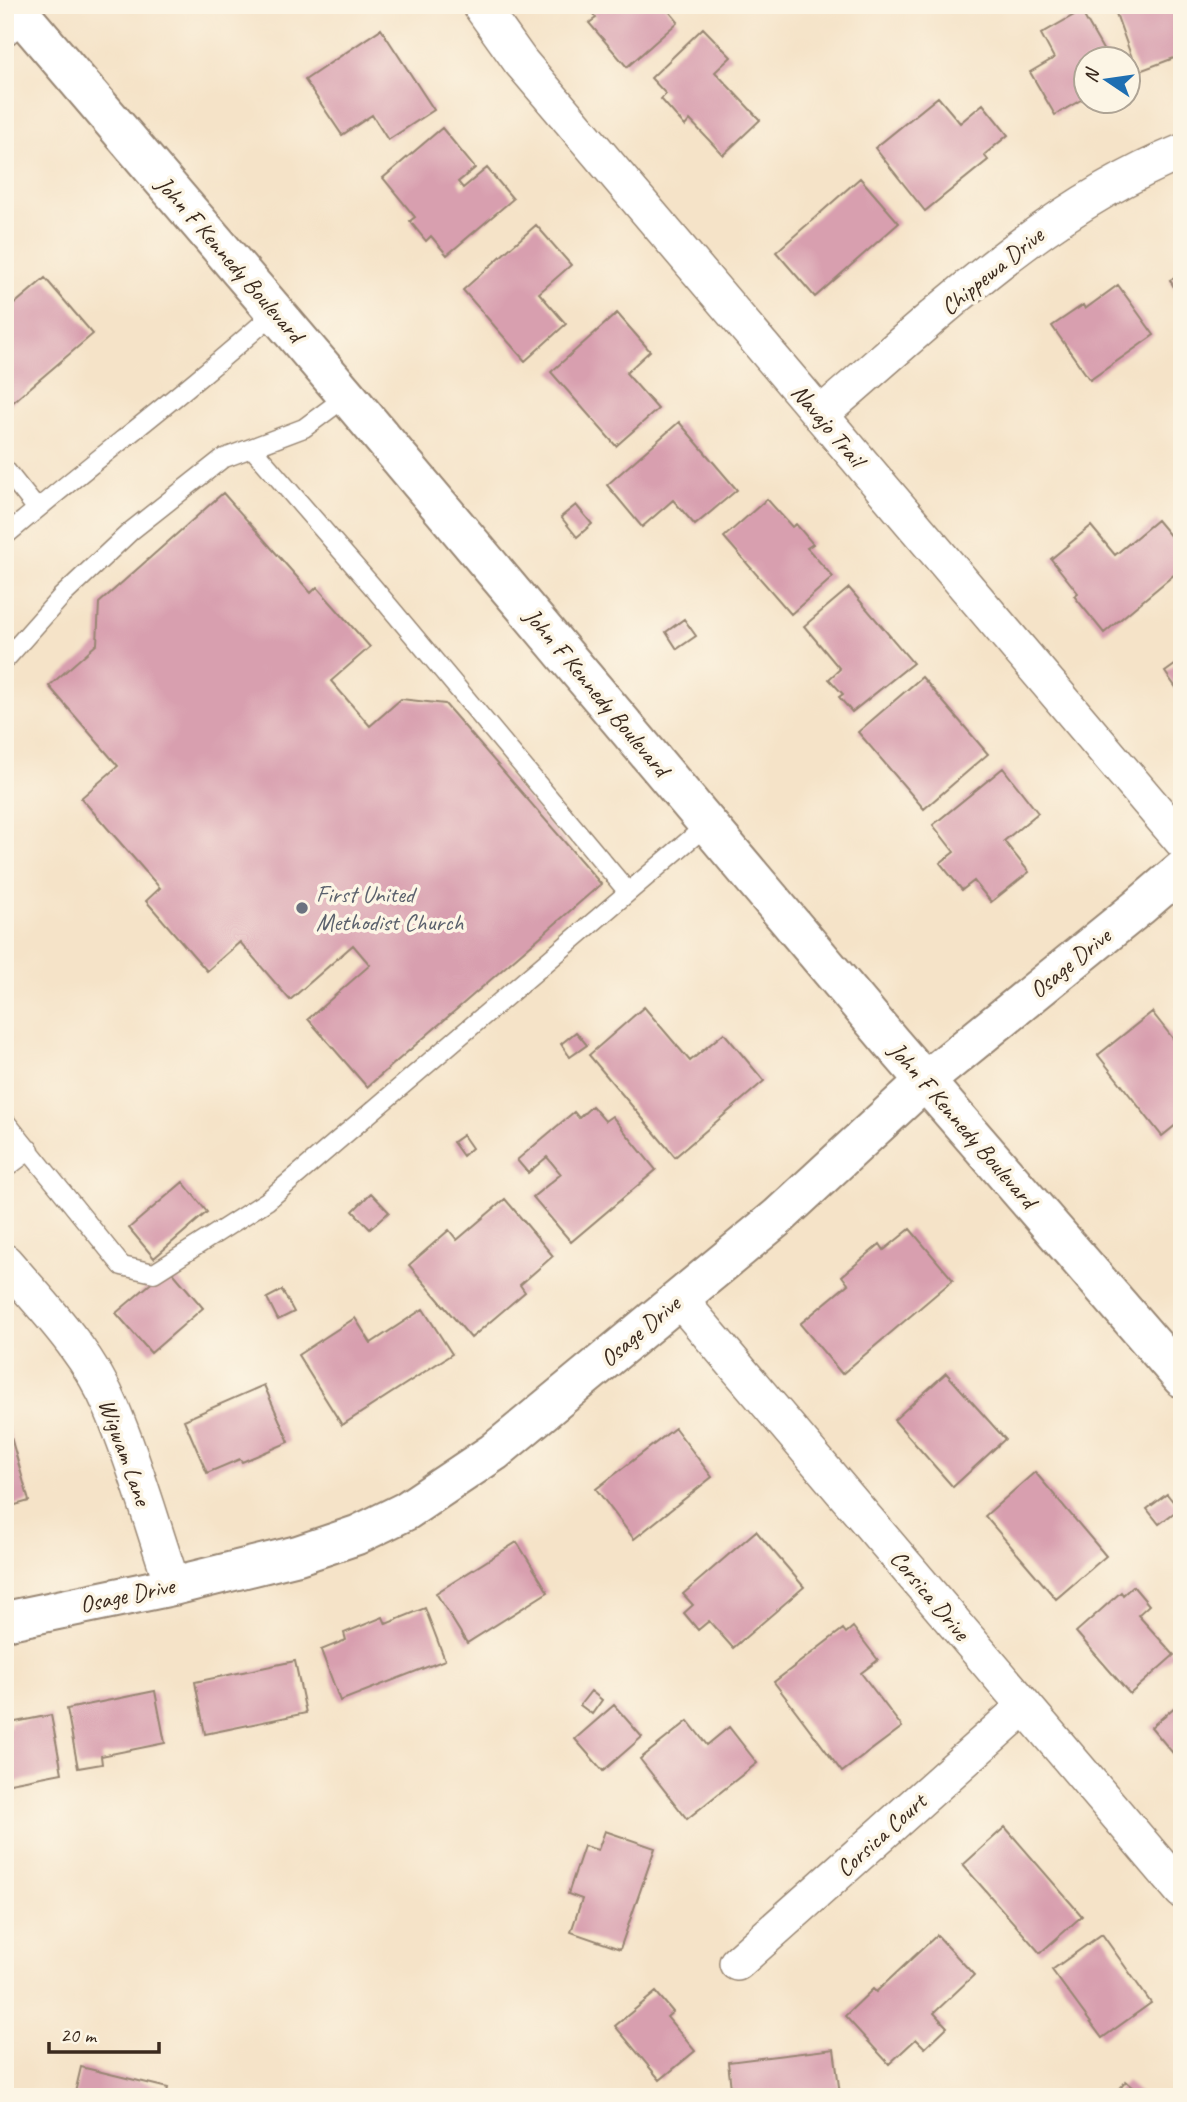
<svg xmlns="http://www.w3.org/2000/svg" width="1187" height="2102" viewBox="0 0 1187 2102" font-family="Caveat,sans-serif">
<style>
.building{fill:#d89faf}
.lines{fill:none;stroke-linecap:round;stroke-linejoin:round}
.service-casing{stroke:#988673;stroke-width:21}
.minor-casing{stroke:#988673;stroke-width:38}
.tertiary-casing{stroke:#988673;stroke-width:42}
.primary-casing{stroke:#988673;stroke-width:42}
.service{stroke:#fff;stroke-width:18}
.minor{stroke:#fff;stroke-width:35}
.tertiary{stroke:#fff;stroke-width:38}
.primary{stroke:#fff;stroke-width:38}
.worship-dot{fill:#6b7280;stroke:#fcf5e5;stroke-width:2.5}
.labels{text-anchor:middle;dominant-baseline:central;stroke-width:7;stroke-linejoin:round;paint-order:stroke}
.street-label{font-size:24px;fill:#3b2a1e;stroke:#fcf5e5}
.worship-label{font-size:24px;fill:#5b616d;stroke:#fcf5e5;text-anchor:start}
</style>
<rect width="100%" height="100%" fill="#fcf5e5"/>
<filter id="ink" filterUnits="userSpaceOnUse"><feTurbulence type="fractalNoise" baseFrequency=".0143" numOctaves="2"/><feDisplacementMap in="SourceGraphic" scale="14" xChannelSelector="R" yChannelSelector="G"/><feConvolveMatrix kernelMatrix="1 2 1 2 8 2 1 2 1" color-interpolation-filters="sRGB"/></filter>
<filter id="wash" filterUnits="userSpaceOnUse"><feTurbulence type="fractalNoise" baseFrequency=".00686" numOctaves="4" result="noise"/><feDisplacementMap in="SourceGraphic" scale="28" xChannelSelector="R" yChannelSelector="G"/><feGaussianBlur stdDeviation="1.57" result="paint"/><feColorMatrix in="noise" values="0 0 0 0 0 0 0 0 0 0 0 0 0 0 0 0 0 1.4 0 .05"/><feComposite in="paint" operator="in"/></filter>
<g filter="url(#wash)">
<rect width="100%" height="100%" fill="#f5e3c8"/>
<g id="blocks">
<!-- building -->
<path class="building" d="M 586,5 L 664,5 L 678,22 L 627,67 L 589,23 L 596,18 Z
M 1113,5 L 1182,5 L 1182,55 L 1137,72 Z
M 1081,11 L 1109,60 L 1086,60 L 1086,97 L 1055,115 L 1030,72 L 1054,58 L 1041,34 Z
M 703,28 L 731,57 L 715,72 L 760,120 L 723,155 L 690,120 L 685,126 L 661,99 L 666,94 L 651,78 Z
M 381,29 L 434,110 L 388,140 L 372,115 L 342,135 L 305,80 Z
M 938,97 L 960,123 L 983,104 L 1008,135 L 984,155 L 988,160 L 925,211 L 875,148 Z
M 442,128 L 475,168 L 458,182 L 463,188 L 487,168 L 513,199 L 447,255 L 431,236 L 426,241 L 410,221 L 415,217 L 383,178 Z
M 860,178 L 899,223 L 815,297 L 776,252 Z
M 536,225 L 571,265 L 539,293 L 566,324 L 525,361 L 463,290 Z
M 1182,274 L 1182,302 L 1170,280 Z
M 45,278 L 93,334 L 5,409 L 5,312 Z
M 1118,285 L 1154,335 L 1090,380 L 1052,326 L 1083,305 L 1085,309 Z
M 617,313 L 650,351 L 626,373 L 658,409 L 616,446 L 551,372 Z
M 679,422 L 737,490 L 695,525 L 673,500 L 642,527 L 607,485 Z
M 223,493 L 311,593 L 317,587 L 370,647 L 331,681 L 370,726 L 401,699 L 445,704 L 601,884 L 367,1087 L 308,1019 L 370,965 L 353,945 L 290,1000 L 240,942 L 207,971 L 146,901 L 160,888 L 81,798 L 118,766 L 49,686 L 97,644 L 99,603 Z
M 767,499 L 792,527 L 796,524 L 813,544 L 807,548 L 833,577 L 791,614 L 724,537 Z
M 576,505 L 592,524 L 577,537 L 561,517 Z
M 1157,520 L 1182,550 L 1182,568 L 1104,633 L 1074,596 L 1078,593 L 1051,559 L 1091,526 L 1115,555 Z
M 849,588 L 913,663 L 852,712 L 839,697 L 843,694 L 829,679 L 840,669 L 804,626 Z
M 684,619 L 696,636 L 677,649 L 666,632 Z
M 1182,660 L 1182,696 L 1165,672 Z
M 922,677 L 988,754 L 924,809 L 858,732 Z
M 1003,768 L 1038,813 L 1004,841 L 1029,872 L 991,902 L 974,881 L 962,890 L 940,863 L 954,852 L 933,825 Z
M 644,1007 L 690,1061 L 724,1033 L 764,1081 L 675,1157 L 589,1055 Z
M 1152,1012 L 1182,1050 L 1182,1120 L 1162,1136 L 1098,1055 Z
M 576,1032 L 587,1045 L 570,1057 L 561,1044 Z
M 592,1106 L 605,1121 L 612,1116 L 656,1170 L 571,1242 L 533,1197 L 561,1174 L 547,1157 L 528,1173 L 517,1160 L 574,1112 L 579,1118 Z
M 463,1135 L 472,1148 L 463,1156 L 453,1142 Z
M 183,1182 L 207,1212 L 154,1258 L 129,1228 Z
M 371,1193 L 389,1212 L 370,1229 L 353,1211 Z
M 505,1199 L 553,1256 L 520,1285 L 525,1292 L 471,1338 L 409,1265 L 449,1230 L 457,1240 Z
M 910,1229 L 953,1280 L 842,1374 L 800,1324 L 848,1284 L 842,1276 L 880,1244 L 884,1250 Z
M 169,1268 L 203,1308 L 151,1353 L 116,1313 Z
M 282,1290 L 294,1312 L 278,1320 L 267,1298 Z
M 423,1309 L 452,1354 L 342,1425 L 298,1355 L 355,1318 L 371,1343 Z
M 946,1373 L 1005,1439 L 953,1487 L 894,1420 Z
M 264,1385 L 289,1442 L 242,1462 L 240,1459 L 207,1473 L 184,1420 Z
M 5,1416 L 29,1501 L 5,1508 Z
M 675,1428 L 712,1477 L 634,1539 L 596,1489 Z
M 1035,1472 L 1106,1556 L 1056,1599 L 985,1516 Z
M 1167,1494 L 1179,1509 L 1159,1524 L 1147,1509 Z
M 756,1531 L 804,1587 L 733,1648 L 709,1621 L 698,1630 L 684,1613 L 693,1605 L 683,1594 Z
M 517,1542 L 548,1592 L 467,1643 L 436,1593 Z
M 1133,1586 L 1149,1605 L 1138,1615 L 1174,1655 L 1130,1694 L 1076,1632 L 1121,1592 L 1123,1595 Z
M 425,1608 L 445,1660 L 340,1701 L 321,1650 L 346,1640 L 344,1633 L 383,1617 L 386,1624 Z
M 853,1627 L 878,1660 L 861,1673 L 902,1727 L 842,1772 L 774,1682 L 843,1629 L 846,1633 Z
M 295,1661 L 306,1713 L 205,1734 L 195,1682 Z
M 155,1691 L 165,1743 L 101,1756 L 102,1764 L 78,1768 L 67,1709 Z
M 591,1691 L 602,1700 L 592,1714 L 580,1705 Z
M 1182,1701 L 1182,1764 L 1151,1727 Z
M 614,1705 L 642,1737 L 603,1771 L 575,1739 Z
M 51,1715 L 62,1773 L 5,1784 L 5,1729 L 10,1728 L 10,1723 Z
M 688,1721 L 707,1745 L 729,1727 L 757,1763 L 687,1819 L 640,1759 Z
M 1005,1827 L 1082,1916 L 1040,1953 L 963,1865 Z
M 605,1831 L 655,1848 L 620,1949 L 571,1932 L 582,1899 L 568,1894 L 584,1846 L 598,1850 Z
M 1102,1934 L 1151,2003 L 1102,2038 L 1052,1970 Z
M 937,1935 L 974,1975 L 934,2013 L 947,2027 L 925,2048 L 916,2039 L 889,2064 L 845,2016 L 873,1989 L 876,1992 Z
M 656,1992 L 673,2012 L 667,2017 L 695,2051 L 660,2080 L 615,2026 Z
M 834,2049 L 840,2094 L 820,2097 L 732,2097 L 728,2062 Z
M 81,2067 L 168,2088 L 166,2097 L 74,2097 Z
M 1126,2081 L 1144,2097 L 1113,2097 Z"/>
</g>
</g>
<g filter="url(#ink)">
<use href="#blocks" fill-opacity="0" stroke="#988673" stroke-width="2"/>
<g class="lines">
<defs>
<path id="service" d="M 5,38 L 26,20
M 252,448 L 372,586 L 628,892
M 5,469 L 37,509
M 5,536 C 94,460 188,391 275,312
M 5,660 L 61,597 L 131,531 L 222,459 L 304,428 L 347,396
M 5,1121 L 122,1266 L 154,1273 L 267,1201 L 708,824
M 5,1169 L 30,1150"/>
<path id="minor" d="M 480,5 L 520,61 L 1182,841
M 820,415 C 933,319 1042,209 1182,152
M 5,1262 C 44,1307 89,1353 112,1409 C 136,1465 153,1528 173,1586
M 679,1299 L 1182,1891
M 737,1963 L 1025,1706"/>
<path id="tertiary" d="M 5,1621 L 173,1586 L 298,1555 L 357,1535 L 406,1511 L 494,1452 L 778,1217 L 925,1081 L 1139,907 L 1182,870"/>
<path id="primary" d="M 13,5 L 347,396 L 891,1042 L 1182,1378"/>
</defs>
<!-- service casing -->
<use href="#service" class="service-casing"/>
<!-- minor casing -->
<use href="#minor" class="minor-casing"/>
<!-- tertiary casing -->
<use href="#tertiary" class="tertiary-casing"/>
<!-- primary casing -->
<use href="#primary" class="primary-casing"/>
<!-- service -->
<use href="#service" class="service"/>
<!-- minor -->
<use href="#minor" class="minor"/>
<!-- tertiary -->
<use href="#tertiary" class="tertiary"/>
<!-- primary -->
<use href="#primary" class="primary"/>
</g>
</g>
<!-- markers -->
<circle class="worship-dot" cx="302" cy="908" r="7"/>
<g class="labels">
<!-- street labels -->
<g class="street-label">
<text transform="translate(230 259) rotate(49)">John F Kennedy Boulevard</text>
<text transform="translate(992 271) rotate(-39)">Chippewa Drive</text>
<text transform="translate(828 425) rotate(50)">Navajo Trail</text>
<text transform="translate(597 692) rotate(50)">John F Kennedy Boulevard</text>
<text transform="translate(1070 963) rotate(-39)">Osage Drive</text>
<text transform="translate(963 1125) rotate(49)">John F Kennedy Boulevard</text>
<text transform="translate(640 1331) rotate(-40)">Osage Drive</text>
<text transform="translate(125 1452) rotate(70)">Wigwam Lane</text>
<text transform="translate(127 1595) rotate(-12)">Osage Drive</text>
<text transform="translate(930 1595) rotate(50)">Corsica Drive</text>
<text transform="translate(881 1835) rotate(-42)">Corsica Court</text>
</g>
<!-- worship labels -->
<g class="worship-label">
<text x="316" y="894">First United<tspan x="316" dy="28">Methodist Church</tspan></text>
</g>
</g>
<!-- margin -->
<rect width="1187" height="2102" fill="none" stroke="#fcf5e5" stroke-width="28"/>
<!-- north arrow -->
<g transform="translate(1107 80) rotate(283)"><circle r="33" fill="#fcf5e5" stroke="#afa495" stroke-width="2"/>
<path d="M0-5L12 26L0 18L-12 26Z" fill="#1f6fb2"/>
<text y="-10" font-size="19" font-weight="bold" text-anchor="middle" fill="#3b2a1e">N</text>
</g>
<!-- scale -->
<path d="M49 2042v10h110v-10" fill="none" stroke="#3b2a1e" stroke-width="3.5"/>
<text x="60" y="2042" font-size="21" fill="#3b2a1e" stroke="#fcf5e5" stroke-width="5" paint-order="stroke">20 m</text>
</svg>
